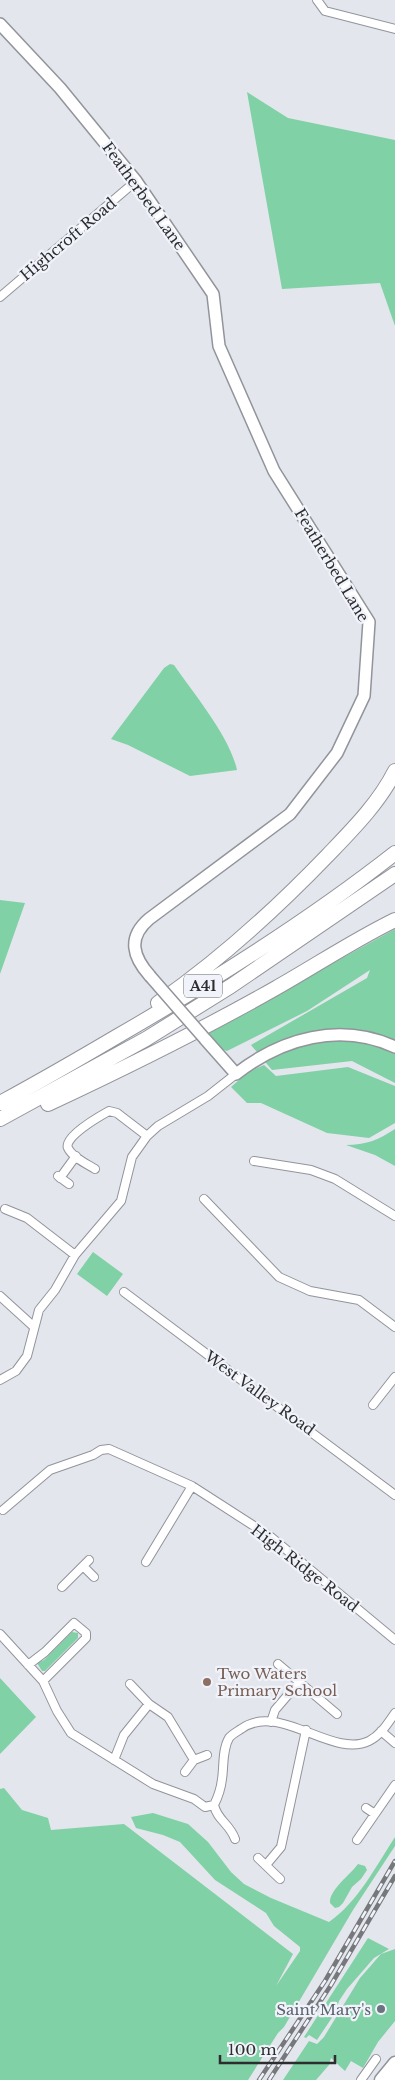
<svg xmlns="http://www.w3.org/2000/svg" width="395" height="2080" viewBox="0 0 395 2080" font-family="'Libre Baskerville',serif">
<style>
.green{fill:#80d1a5}
.lines{fill:none;stroke-linecap:round;stroke-linejoin:round}
.street-casing{stroke:#92949b;stroke-width:10}
.secondary-casing{stroke:#92949b;stroke-width:14}
.primary-casing{stroke:#92949b;stroke-width:15}
.highway-casing{stroke:#92949b;stroke-width:16}
.street{stroke:#fff;stroke-width:8}
.secondary{stroke:#fff;stroke-width:11}
.primary{stroke:#fff;stroke-width:12}
.highway{stroke:#fff;stroke-width:14}
.rail-casing{stroke:#76787c;stroke-width:4.5}
.rail{stroke:#f1f3fa;stroke-width:2.5;stroke-dasharray:8;stroke-linecap:butt}
.secondary-bridge-casing{stroke:#92949b;stroke-width:14;stroke-linecap:butt}
.secondary-bridge{stroke:#fff;stroke-width:11}
.education-dot{fill:#8d6e63;stroke:#f1f3fa;stroke-width:2}
.worship-dot{fill:#6b7280;stroke:#f1f3fa;stroke-width:2}
.labels{text-anchor:middle;dominant-baseline:central;stroke-width:4.5;stroke-linejoin:round;paint-order:stroke}
.shield{fill:#f1f3fa;stroke:#67686c;stroke-width:1}
.shield-label{font-size:14px;font-weight:bold;fill:#2c2d2f}
.street-label{font-size:15px;fill:#2c2d2f;stroke:#f1f3fa}
.education-label{font-size:15px;fill:#785e54;stroke:#f1f3fa;text-anchor:start}
.worship-label{font-size:15px;fill:#5b616d;stroke:#f1f3fa;text-anchor:end}
</style>
<rect width="100%" height="100%" fill="#e3e6ed"/>
<!-- green -->
<path class="green" d="M 247,92 L 288,118 L 395,140 L 395,326 L 380,283 L 282,289 Z
M 170,664 L 174,665 C 194,694 230,737 237,770 L 190,776 L 128,745 L 111,739 L 164,668 Z
M 0,900 L 25,903 L 0,974 Z
M 395,929 L 395,1083 L 352,1061 L 272,1070 L 251,1045 L 367,978 L 370,970 L 307,1011 L 227,1051 L 219,1048 L 206,1033 Z
M 264,1065 L 276,1076 L 348,1067 L 395,1086 L 395,1123 L 369,1138 L 327,1133 L 261,1103 L 247,1103 L 231,1087 L 248,1072 Z
M 395,1129 L 395,1166 L 375,1155 L 346,1145 C 366,1145 378,1140 395,1129 Z
M 93,1252 L 123,1274 L 107,1296 L 77,1274 Z
M 72,1632 L 78,1633 L 78,1638 L 45,1671 L 42,1671 L 37,1663 L 44,1660 Z
M 0,1678 L 36,1717 L 0,1754 Z
M 4,1788 L 22,1810 L 48,1818 L 51,1830 L 124,1824 L 293,1954 L 276,1986 L 300,1951 L 300,1947 L 274,1926 L 266,1913 L 215,1880 L 180,1842 L 163,1835 L 136,1828 L 131,1817 L 153,1813 L 188,1824 L 208,1842 L 231,1872 L 244,1884 L 271,1898 L 329,1922 C 358,1902 376,1866 395,1837 L 395,1846 L 353,1910 L 284,2027 L 278,2033 L 248,2080 L 0,2080 L 0,1789 Z
M 358,1864 L 365,1866 L 367,1870 L 361,1879 L 352,1887 L 343,1903 L 339,1907 L 335,1908 L 330,1903 C 329,1890 350,1875 358,1864 Z
M 368,1938 L 389,1949 L 374,1958 L 347,1989 L 339,2001 L 335,2013 L 317,2040 L 309,2035 L 306,2038 L 304,2037 Z
M 395,1949 L 395,2021 L 378,2042 L 363,2068 L 351,2061 L 345,2071 L 331,2058 L 329,2065 L 316,2080 L 283,2080 L 309,2041 L 317,2044 L 324,2037 L 360,1978 L 381,1954 Z"/>
<g class="lines">
<defs>
<path id="street" d="M 317,0 L 325,11 L 395,29
M 0,297 L 136,181
M 254,1161 L 311,1170 L 335,1179 L 395,1216
M 95,1169 C 87,1164 72,1157 68,1148 C 63,1137 100,1116 109,1111 L 117,1113 L 147,1136
M 58,1176 L 69,1184
M 60,1178 L 76,1156
M 204,1199 L 279,1277 L 310,1291 L 359,1300 L 395,1327
M 5,1209 L 27,1218 L 75,1255
M 124,1292 L 395,1495
M 0,1296 L 33,1326
M 0,1380 L 16,1371 L 27,1356 L 39,1310 L 55,1290 L 75,1255 L 121,1201 L 132,1157 L 147,1136 L 158,1126 L 208,1096 L 236,1074
M 373,1405 L 395,1377
M 3,1510 L 50,1470 L 93,1455 L 101,1450 L 109,1449 L 192,1486 L 271,1537 L 395,1640
M 146,1562 L 192,1486
M 83,1566 L 94,1577
M 62,1587 L 89,1560
M 0,1634 L 43,1681 L 57,1711 L 71,1733 L 153,1784 L 194,1799 L 205,1807 L 214,1805 C 218,1797 221,1788 222,1779 C 224,1767 222,1750 229,1738 C 231,1735 238,1731 241,1729 C 279,1701 332,1759 369,1741 C 381,1735 388,1723 395,1713
M 278,1664 L 337,1714
M 28,1665 L 45,1652 L 74,1623 L 86,1633 L 86,1638 L 43,1681
M 130,1684 L 149,1704
M 271,1722 L 275,1710 L 299,1682
M 381,1731 L 395,1743
M 114,1760 L 124,1735 L 149,1704 L 168,1717 L 194,1760 L 185,1772
M 194,1760 L 207,1755
M 214,1805 C 217,1820 230,1824 235,1839
M 366,1808 L 375,1814
M 357,1840 L 395,1785
M 258,1858 L 280,1879
M 266,1865 L 281,1847 L 306,1730
M 361,2080 L 376,2059"/>
<path id="secondary" d="M 0,24 L 60,88 L 136,181 L 213,294 L 219,346 L 274,471 L 369,622 L 364,696 L 337,753 L 290,814 L 149,919 C 127,938 133,957 150,976
M 205,1039 L 236,1074 C 282,1038 340,1022 395,1047"/>
<path id="primary" d="M 381,2080 L 395,2063
M 395,2080 L 395,2078"/>
<path id="highway" d="M 158,1003 C 220,960 276,909 328,855 C 352,830 379,803 395,771
M 0,1103 C 39,1082 77,1060 116,1037 C 213,981 307,922 395,853
M 48,1104 C 125,1068 202,1030 276,988 C 315,966 354,940 395,920
M 0,1119 L 146,1039 L 231,986 L 395,874"/>
</defs>
<!-- street casing -->
<use href="#street" class="street-casing"/>
<!-- secondary casing -->
<use href="#secondary" class="secondary-casing"/>
<!-- primary casing -->
<use href="#primary" class="primary-casing"/>
<!-- highway casing -->
<use href="#highway" class="highway-casing"/>
<!-- street -->
<use href="#street" class="street"/>
<!-- secondary -->
<use href="#secondary" class="secondary"/>
<!-- primary -->
<use href="#primary" class="primary"/>
<!-- highway -->
<use href="#highway" class="highway"/>
<defs>
<path id="rail" d="M 259,2080 L 325,1981 L 395,1861
M 269,2080 L 331,1985 L 395,1876"/>
</defs>
<!-- rail casing -->
<use href="#rail" class="rail-casing"/>
<!-- rail -->
<use href="#rail" class="rail"/>
<defs>
<path id="secondary-bridge" d="M 150,976 L 205,1039"/>
</defs>
<!-- secondary-bridge casing -->
<use href="#secondary-bridge" class="secondary-bridge-casing"/>
<!-- secondary-bridge -->
<use href="#secondary-bridge" class="secondary-bridge"/>
</g>
<!-- markers -->
<circle class="education-dot" cx="207" cy="1682" r="5"/>
<circle class="worship-dot" cx="381" cy="2009" r="5"/>
<g class="labels">
<!-- shield labels -->
<rect class="shield" x="184" y="974.5" width="38" height="23" rx="4"/>
<g class="shield-label">
<text x="203" y="986">A41</text>
</g>
<!-- street labels -->
<g class="street-label">
<text transform="translate(144 196) rotate(54)">Featherbed Lane</text>
<text transform="translate(68 239) rotate(-40)">Highcroft Road</text>
<text transform="translate(332 565) rotate(59)">Featherbed Lane</text>
<text transform="translate(260 1393) rotate(36)">West Valley Road</text>
<text transform="translate(305 1568) rotate(38)">High Ridge Road</text>
</g>
<!-- education labels -->
<g class="education-label">
<text x="217" y="1673">Two Waters<tspan x="217" dy="17">Primary School</tspan></text>
</g>
<!-- worship labels -->
<g class="worship-label">
<text x="371" y="2009">Saint Mary's</text>
</g>
</g>
<!-- scale -->
<path d="M220 2055v8h115v-8" fill="none" stroke="#2c2d2f" stroke-width="2.5"/>
<text x="228" y="2055" font-size="15" fill="#2c2d2f" stroke="#f1f3fa" stroke-width="4" paint-order="stroke">100 m</text>
</svg>
